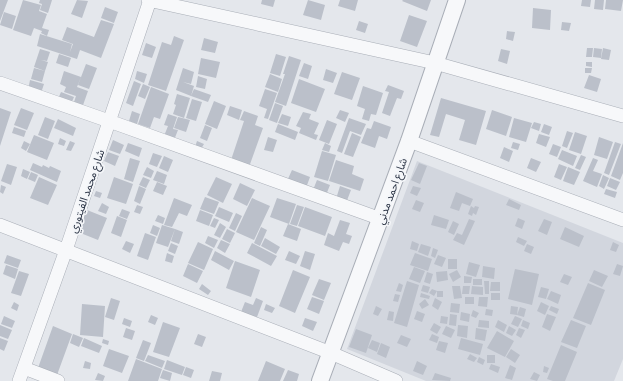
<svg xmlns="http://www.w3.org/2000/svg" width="623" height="381" viewBox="0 0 623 381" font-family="Manrope,'Noto Sans Arabic',sans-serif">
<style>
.built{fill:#d2d6de}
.building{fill:#bbc0ca}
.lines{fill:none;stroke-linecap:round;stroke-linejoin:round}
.minor-casing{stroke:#a9aeb7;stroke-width:14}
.tertiary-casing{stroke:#a9aeb7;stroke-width:18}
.minor{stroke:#f7f8fa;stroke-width:13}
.tertiary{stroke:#f7f8fa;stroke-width:16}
.labels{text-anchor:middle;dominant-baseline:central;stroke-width:3.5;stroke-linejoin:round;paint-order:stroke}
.street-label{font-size:11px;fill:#2b3445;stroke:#f4f6f9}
</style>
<rect width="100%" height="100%" fill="#e4e7ec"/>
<!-- built -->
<path class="built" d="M 417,161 L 623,243 L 623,359 L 614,381 L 426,381 L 347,349 Z"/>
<!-- building -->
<path class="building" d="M 0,0 L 8,0 L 0,21 Z
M 23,0 L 41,5 L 39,11 L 47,14 L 42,28 L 49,30 L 47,36 L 41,33 L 42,31 L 34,28 L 31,36 L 13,30 Z
M 40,0 L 52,0 L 48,13 L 40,10 L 42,4 L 39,3 Z
M 77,0 L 88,1 L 82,18 L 71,14 Z
M 262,0 L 275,0 L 273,7 L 261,4 Z
M 308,0 L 325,5 L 321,20 L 303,15 Z
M 340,0 L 358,0 L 355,11 L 338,6 Z
M 403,0 L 431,0 L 427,11 L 402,1 Z
M 582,0 L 591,0 L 590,7 L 581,6 Z
M 595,0 L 604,0 L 603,10 L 594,9 Z
M 606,0 L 623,0 L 621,11 L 605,9 Z
M 105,7 L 118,12 L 114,23 L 101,18 Z
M 533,8 L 551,10 L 550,30 L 532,28 Z
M 4,12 L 16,16 L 12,29 L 0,25 Z
M 409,15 L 427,21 L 417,47 L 400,41 Z
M 101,20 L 114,24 L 101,58 L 80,50 L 77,59 L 37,46 L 40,34 L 72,44 L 70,52 L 73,44 L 62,40 L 67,27 L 94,37 Z
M 359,21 L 368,24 L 365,33 L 356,30 Z
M 562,22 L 571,23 L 569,31 L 561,30 Z
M 507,31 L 515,32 L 513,41 L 506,39 Z
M 174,36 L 184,40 L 166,91 L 148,85 L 162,42 L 171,45 Z
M 204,38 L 218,42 L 215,53 L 201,50 Z
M 146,43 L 156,47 L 152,58 L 142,55 Z
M 587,48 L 593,48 L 592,57 L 586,57 Z
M 594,48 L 602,49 L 601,58 L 593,57 Z
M 603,48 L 611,50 L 609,60 L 601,59 Z
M 40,49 L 50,52 L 47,61 L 41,60 L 48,62 L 45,71 L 34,67 Z
M 501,49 L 510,51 L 507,64 L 498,61 Z
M 59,54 L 71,58 L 68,67 L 56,63 Z
M 276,54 L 286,57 L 280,76 L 270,73 Z
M 289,56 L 301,60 L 286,106 L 275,102 L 285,74 L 283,74 Z
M 201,58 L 220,62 L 216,78 L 198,74 Z
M 586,62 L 592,62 L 592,67 L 586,66 Z
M 304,63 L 312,66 L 308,79 L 299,76 Z
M 86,64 L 97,68 L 89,89 L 78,85 Z
M 34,68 L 45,71 L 42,82 L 31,79 Z
M 183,68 L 194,72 L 191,84 L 183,82 L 194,86 L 191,96 L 176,90 Z
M 585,68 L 592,68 L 591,73 L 585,73 Z
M 326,69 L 337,73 L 333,83 L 323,80 Z
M 64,71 L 81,77 L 77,87 L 88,91 L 82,108 L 73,105 L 76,96 L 64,92 L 66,87 L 60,84 Z
M 137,71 L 147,74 L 144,83 L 135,79 Z
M 342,72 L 360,78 L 352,100 L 334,94 Z
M 270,74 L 282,79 L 278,92 L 265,87 Z
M 589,75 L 601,79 L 597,92 L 584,88 Z
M 198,76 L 207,79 L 205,89 L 196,87 Z
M 299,79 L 325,89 L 316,112 L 291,103 Z
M 30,80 L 44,84 L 41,93 L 28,90 Z
M 134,81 L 141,84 L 133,106 L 126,103 Z
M 143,84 L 150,87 L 145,99 L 138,96 Z
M 388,85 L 404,91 L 401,99 L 397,98 L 390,116 L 382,113 L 389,92 L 385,91 Z
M 363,86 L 383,93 L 376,115 L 371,114 L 369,121 L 362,119 L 365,109 L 357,106 Z
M 151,87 L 169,94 L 160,119 L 154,117 L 150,128 L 138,124 Z
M 194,89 L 211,95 L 208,102 L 191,96 Z
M 265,89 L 277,93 L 268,119 L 264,118 L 267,109 L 259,106 Z
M 61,92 L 74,97 L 71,104 L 58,99 Z
M 177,94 L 190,98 L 184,118 L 173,114 L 176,105 L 174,104 Z
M 441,98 L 486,111 L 476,145 L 459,140 L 465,120 L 446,114 L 439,137 L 430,135 Z
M 192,99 L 202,102 L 196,121 L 186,118 Z
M 214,101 L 226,106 L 217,129 L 205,124 Z
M 275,103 L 283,106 L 277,123 L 269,120 Z
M 230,106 L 242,110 L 239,120 L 227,115 Z
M 0,108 L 11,112 L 0,146 Z
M 21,108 L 34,113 L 27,130 L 14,125 Z
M 340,110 L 349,113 L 345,122 L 336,118 Z
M 492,110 L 512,117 L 506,136 L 486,129 Z
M 132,111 L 140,114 L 137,124 L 129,121 Z
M 244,111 L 258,116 L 255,125 L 263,128 L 249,167 L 231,160 L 244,121 L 240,120 Z
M 303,112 L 311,114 L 309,119 L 319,123 L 314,134 L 318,135 L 316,140 L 299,133 L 301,128 L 296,126 Z
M 168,114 L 177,117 L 173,129 L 178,130 L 174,140 L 164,136 L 168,126 L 164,125 Z
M 282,114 L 291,117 L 288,126 L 278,123 Z
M 45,117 L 55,121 L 48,139 L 38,135 Z
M 178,117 L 190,120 L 186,132 L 174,128 Z
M 349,118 L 366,124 L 361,135 L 350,131 L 342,153 L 337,151 Z
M 514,118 L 532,123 L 526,142 L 509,137 Z
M 58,119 L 76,128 L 73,136 L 54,128 Z
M 327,120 L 337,124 L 329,144 L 319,140 Z
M 374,121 L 391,127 L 387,139 L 379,136 L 375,148 L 361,143 L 367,128 L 371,129 Z
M 534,122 L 541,124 L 539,131 L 531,128 Z
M 278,124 L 298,132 L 295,140 L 275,132 Z
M 544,124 L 552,127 L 549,135 L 541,132 Z
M 205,125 L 212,128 L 207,141 L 200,138 Z
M 14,127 L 26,131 L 24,137 L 12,133 Z
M 567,131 L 573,133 L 567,148 L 562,146 Z
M 575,132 L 587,136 L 581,154 L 569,150 Z
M 352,133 L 361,137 L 353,157 L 344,154 Z
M 539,134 L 550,137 L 546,147 L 536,143 Z
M 34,135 L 54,143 L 47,160 L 27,152 Z
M 268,137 L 277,140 L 273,152 L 264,150 Z
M 599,137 L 613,142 L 607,159 L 594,155 Z
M 60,138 L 66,141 L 64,146 L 58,144 Z
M 113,140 L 124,145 L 120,154 L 109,150 Z
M 24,141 L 30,144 L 26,151 L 21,148 Z
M 70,141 L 75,143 L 71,151 L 66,150 Z
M 197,141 L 204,144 L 201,149 L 195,147 Z
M 513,142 L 520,144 L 518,150 L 511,148 Z
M 615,142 L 621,144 L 609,175 L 604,173 Z
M 128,143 L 142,148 L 139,157 L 125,151 Z
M 325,143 L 331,146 L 329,152 L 322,150 Z
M 623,143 L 623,173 L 620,180 L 611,176 Z
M 553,144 L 561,147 L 557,157 L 549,154 Z
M 504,147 L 513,151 L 509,162 L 500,158 Z
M 562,150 L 577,156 L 573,166 L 558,159 Z
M 322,151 L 336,155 L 328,181 L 314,177 Z
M 108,152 L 119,156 L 115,166 L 104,161 Z
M 153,153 L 162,156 L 157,167 L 149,164 Z
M 581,155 L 586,157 L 580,170 L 575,168 Z
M 164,156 L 173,160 L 168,172 L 159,168 Z
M 130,158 L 140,161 L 133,182 L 124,179 Z
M 531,158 L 541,162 L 536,172 L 527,168 Z
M 593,158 L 598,160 L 593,171 L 602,174 L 597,187 L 583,181 Z
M 336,160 L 354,166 L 352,174 L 364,179 L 360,191 L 329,181 Z
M 33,163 L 42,167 L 43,165 L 49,168 L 50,166 L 61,171 L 57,182 L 30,170 Z
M 419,163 L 427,166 L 420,184 L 411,180 Z
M 7,164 L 17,167 L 11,185 L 1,181 Z
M 559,164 L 567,167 L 561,180 L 554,177 Z
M 147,167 L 154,171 L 151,178 L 143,175 Z
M 568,167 L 580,172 L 574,185 L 563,181 Z
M 23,169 L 30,172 L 27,179 L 21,176 Z
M 292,170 L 310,177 L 306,188 L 287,181 Z
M 157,171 L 167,175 L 164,184 L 153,180 Z
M 31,172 L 38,175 L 35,182 L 28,179 Z
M 603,175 L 609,178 L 604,189 L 599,186 Z
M 39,177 L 57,185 L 48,205 L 30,198 Z
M 114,177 L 133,184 L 126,204 L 107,198 Z
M 143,177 L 150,180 L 146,188 L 139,185 Z
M 216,177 L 232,184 L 223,203 L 207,195 Z
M 610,178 L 620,182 L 616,190 L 607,186 Z
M 317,180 L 330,185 L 326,195 L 313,190 Z
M 157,182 L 167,186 L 163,195 L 153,191 Z
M 240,183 L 255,190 L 247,206 L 233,199 Z
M 1,185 L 6,187 L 3,194 L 0,192 Z
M 139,186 L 146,189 L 140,204 L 134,201 Z
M 340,186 L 351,190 L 346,203 L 336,199 Z
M 413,186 L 421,188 L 417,196 L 410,193 Z
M 606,189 L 617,192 L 615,198 L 604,194 Z
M 96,191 L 102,193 L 100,198 L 94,196 Z
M 456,192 L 473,199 L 470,206 L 462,203 L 459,211 L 450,208 Z
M 205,197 L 219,202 L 214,214 L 200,209 Z
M 174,198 L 192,205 L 187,216 L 179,213 L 172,227 L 164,225 Z
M 252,198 L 270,206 L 254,240 L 236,232 Z
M 277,198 L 296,204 L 289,224 L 270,217 Z
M 509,199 L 521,205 L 519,210 L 506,205 Z
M 416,200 L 424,203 L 420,212 L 412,209 Z
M 102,203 L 109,207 L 106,214 L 98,211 Z
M 137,205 L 143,207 L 140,214 L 134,212 Z
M 297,205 L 304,207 L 297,226 L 290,224 Z
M 471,206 L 474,208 L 475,206 L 479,207 L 476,215 L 473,213 L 472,216 L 468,214 Z
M 219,207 L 233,213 L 229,222 L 215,216 Z
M 305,207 L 332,217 L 325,236 L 298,226 Z
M 122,209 L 130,212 L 127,219 L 119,216 Z
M 87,210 L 107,218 L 98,240 L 78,232 Z
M 200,210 L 213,215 L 209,226 L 196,221 Z
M 236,213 L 242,216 L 235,231 L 229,228 Z
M 158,215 L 165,218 L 163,224 L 155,221 Z
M 434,215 L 449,220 L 446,229 L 431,225 Z
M 117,216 L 127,220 L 121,237 L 111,233 Z
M 214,218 L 219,220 L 215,228 L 210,226 Z
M 518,218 L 525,221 L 522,229 L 515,226 Z
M 469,219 L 475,221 L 464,245 L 453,240 L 457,233 L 462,235 Z
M 544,219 L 552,222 L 547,235 L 538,231 Z
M 340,220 L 350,223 L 346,234 L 352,236 L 349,244 L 343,242 L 339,251 L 324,245 L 328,233 L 334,236 Z
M 453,221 L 459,224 L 454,235 L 448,232 Z
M 220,223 L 226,227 L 220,238 L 214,235 Z
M 288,224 L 301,229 L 297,241 L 283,236 Z
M 153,225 L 160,228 L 157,236 L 150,233 Z
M 162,225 L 175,229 L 168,247 L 156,243 Z
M 261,227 L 267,230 L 260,246 L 254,243 Z
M 565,227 L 584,236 L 579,247 L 560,239 Z
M 175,229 L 183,232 L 179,244 L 171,241 Z
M 227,229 L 235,233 L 230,243 L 222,239 Z
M 145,233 L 156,237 L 148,260 L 137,256 Z
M 208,236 L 218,240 L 214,248 L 205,243 Z
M 518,237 L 527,241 L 524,246 L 516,242 Z
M 265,238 L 280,247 L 276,254 L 261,246 Z
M 221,240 L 230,244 L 225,253 L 217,248 Z
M 126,241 L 134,244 L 130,253 L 122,249 Z
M 412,241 L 419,244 L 417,251 L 410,249 Z
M 198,242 L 213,249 L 204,270 L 188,263 Z
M 613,242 L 619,245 L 616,252 L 610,250 Z
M 171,243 L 178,246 L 175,254 L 168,251 Z
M 252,243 L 277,256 L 271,266 L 247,253 Z
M 421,244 L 431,247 L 428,256 L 418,252 Z
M 527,244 L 534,247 L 531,254 L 524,251 Z
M 433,248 L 438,250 L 435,258 L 431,256 Z
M 215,251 L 234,261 L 229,270 L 211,260 Z
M 289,251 L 300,256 L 296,264 L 285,260 Z
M 305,251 L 315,254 L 310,270 L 300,266 Z
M 167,253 L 174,256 L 172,263 L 165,261 Z
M 415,253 L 432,259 L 428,271 L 410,265 Z
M 7,255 L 21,260 L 18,268 L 4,263 Z
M 438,255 L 446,258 L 442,267 L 434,264 Z
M 448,259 L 457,259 L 457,269 L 448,269 Z
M 235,261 L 260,270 L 251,297 L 226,288 Z
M 469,262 L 480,265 L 476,277 L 466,274 Z
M 188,264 L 203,271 L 197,283 L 183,276 Z
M 617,264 L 623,266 L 620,276 L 613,274 Z
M 6,265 L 18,269 L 15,279 L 3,274 Z
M 483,266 L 495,268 L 494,279 L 482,277 Z
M 414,267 L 425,271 L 420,283 L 409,279 Z
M 515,269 L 539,274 L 532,305 L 508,299 Z
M 293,270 L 310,277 L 295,313 L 279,306 Z
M 457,270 L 461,277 L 453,282 L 449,274 Z
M 594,270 L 608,276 L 602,287 L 589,281 Z
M 19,271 L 29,274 L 21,296 L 11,293 Z
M 447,271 L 448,280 L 437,282 L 436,272 Z
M 427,272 L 433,274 L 430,284 L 424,282 Z
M 564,274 L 572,277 L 568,285 L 560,282 Z
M 464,276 L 472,277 L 471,283 L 464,283 Z
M 319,279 L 331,283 L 324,300 L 312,295 Z
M 473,279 L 482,279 L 482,285 L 473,285 Z
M 407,281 L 419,285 L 407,327 L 394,323 Z
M 484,281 L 489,281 L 489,294 L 485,294 Z
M 491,282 L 500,282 L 500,291 L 490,291 Z
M 399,283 L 403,285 L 401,292 L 396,291 Z
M 588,283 L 605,290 L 591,325 L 573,318 Z
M 202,284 L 211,291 L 208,295 L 199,289 Z
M 423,285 L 430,287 L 428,293 L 421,291 Z
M 452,286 L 460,286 L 462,298 L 454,299 Z
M 463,286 L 470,286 L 469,294 L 462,294 Z
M 472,286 L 483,287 L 483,295 L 471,294 Z
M 541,287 L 549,289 L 546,299 L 538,297 Z
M 432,289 L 437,291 L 434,296 L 429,293 Z
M 437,291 L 443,291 L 443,297 L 437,297 Z
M 551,291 L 561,295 L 558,304 L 547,299 Z
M 421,293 L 430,296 L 429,299 L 420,297 Z
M 491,293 L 500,293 L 500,300 L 491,300 Z
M 395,294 L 400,295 L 398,302 L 393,301 Z
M 312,297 L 324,301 L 319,314 L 307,309 Z
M 465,297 L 474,297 L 474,304 L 465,304 Z
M 479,297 L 488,297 L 487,307 L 478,306 Z
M 111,298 L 120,301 L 114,320 L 105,317 Z
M 256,298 L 263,301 L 257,317 L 241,312 L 245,302 L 253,305 Z
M 435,298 L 442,302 L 438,310 L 432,306 Z
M 425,299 L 429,305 L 422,309 L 419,304 Z
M 14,302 L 19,305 L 17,311 L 11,308 Z
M 541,302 L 549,306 L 545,315 L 537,311 Z
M 451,303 L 460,304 L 459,313 L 450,312 Z
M 82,304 L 105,306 L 103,337 L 80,335 Z
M 266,304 L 275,308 L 272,313 L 264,310 Z
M 376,306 L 382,309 L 378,316 L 373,314 Z
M 511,306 L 518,307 L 517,315 L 510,314 Z
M 551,306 L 559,309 L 557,314 L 549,310 Z
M 520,307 L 526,309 L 524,317 L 517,315 Z
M 486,309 L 493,310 L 492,316 L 485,315 Z
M 473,310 L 479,313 L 476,318 L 471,316 Z
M 389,311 L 394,312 L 393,321 L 387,320 Z
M 417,311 L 425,314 L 422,322 L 414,319 Z
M 461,312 L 470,314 L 469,322 L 460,320 Z
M 450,314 L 457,315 L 456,326 L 449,325 Z
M 547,314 L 556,317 L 550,331 L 542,327 Z
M 151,315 L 158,318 L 155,325 L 148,322 Z
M 4,316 L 15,321 L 12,328 L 1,324 Z
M 441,316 L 448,317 L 447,324 L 440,323 Z
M 515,316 L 522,319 L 518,327 L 511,324 Z
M 124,318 L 132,321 L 130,327 L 122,324 Z
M 305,318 L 317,322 L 313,331 L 302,326 Z
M 479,320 L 489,321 L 489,328 L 478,327 Z
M 498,320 L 507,325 L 504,332 L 495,327 Z
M 523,320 L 530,323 L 528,329 L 521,326 Z
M 571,320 L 586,326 L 577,348 L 561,342 Z
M 163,322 L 180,328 L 169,357 L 153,352 Z
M 434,323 L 441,327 L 437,334 L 430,330 Z
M 0,325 L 12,330 L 8,339 L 0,336 Z
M 458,325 L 468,326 L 467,338 L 457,336 Z
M 53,326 L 72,334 L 57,375 L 38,368 Z
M 446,326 L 455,330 L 451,338 L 442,334 Z
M 509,326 L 516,330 L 512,336 L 506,333 Z
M 126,328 L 135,331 L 132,340 L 123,337 Z
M 476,328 L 487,330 L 485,341 L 475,339 Z
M 519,328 L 525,330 L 521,338 L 516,335 Z
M 356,329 L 372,335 L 366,353 L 349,347 Z
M 497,331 L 514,341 L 505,357 L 487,348 Z
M 73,334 L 83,338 L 79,347 L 70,343 Z
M 198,334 L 206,337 L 202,347 L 194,344 Z
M 432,334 L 439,337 L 437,343 L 429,340 Z
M 401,335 L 411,339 L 407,347 L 397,343 Z
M 0,338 L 8,341 L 4,351 L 0,349 Z
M 84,338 L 102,346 L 99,353 L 81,346 Z
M 461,338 L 483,344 L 480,355 L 458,349 Z
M 103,339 L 109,341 L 108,345 L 102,343 Z
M 143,340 L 151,343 L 144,361 L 136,358 Z
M 372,340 L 380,343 L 377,352 L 368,348 Z
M 439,341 L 448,343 L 445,353 L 436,350 Z
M 381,343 L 390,347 L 386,358 L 377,354 Z
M 561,345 L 577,352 L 565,381 L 553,381 L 547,379 Z
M 109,349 L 129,356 L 122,373 L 103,366 Z
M 511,349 L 520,355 L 515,363 L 506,357 Z
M 470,354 L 477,358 L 474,362 L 467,359 Z
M 148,355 L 165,361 L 162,368 L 145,361 Z
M 487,355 L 495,355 L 495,363 L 487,363 Z
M 479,357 L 485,360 L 483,365 L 477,362 Z
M 136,359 L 162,369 L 158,381 L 128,381 Z
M 167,360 L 185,367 L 182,375 L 164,369 Z
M 85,361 L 91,363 L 90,369 L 83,368 Z
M 266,361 L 285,369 L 280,381 L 258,381 Z
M 417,361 L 427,366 L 423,375 L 413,371 Z
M 491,364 L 500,367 L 498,373 L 489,369 Z
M 510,365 L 516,368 L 512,380 L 505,378 Z
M 544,366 L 549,368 L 547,373 L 543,372 Z
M 186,367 L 194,370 L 191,378 L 183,375 Z
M 163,370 L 172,373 L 170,381 L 160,378 Z
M 288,370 L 299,374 L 297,381 L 283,381 Z
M 212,371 L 222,373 L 220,381 L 209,381 Z
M 534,372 L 540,375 L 537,381 L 530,379 Z
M 98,373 L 105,376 L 103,381 L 95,380 Z
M 435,373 L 451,378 L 450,381 L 432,380 Z"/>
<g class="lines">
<defs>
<path id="minor" d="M 148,0 L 435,63 L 623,116
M 0,83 L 109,121 L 381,219
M 409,141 L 623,220
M 0,225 L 331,353 L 396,381
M 24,368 L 58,381
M 19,381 L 66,250 L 150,0"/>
<path id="tertiary" d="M 320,381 L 409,141 L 457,0"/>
</defs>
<!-- minor casing -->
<use href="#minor" class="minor-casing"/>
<!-- tertiary casing -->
<use href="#tertiary" class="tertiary-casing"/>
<!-- minor -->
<use href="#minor" class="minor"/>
<!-- tertiary -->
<use href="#tertiary" class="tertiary"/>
</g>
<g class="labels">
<!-- street labels -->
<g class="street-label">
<text transform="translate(86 191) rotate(-71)">شارع محمد الفيتوري</text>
<text transform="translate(391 191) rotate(-70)">شارع احمد مدني</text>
</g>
</g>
</svg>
